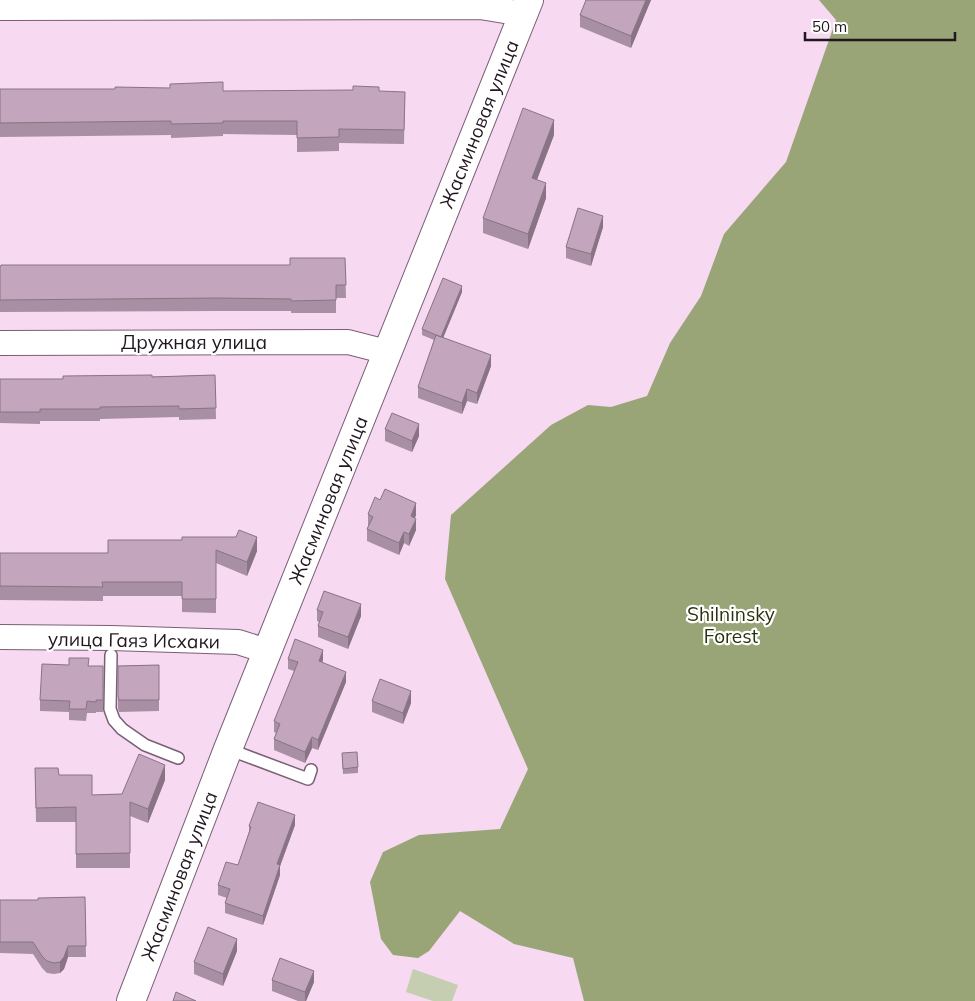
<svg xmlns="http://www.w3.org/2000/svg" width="975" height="1001" viewBox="0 0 975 1001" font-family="Mulish,sans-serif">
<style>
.green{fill:#c5ceb0}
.forest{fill:#99a577}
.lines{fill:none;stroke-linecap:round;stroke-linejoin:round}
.service-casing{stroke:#7a5f74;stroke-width:14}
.minor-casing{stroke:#7a5f74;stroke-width:26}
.tertiary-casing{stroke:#7a5f74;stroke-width:30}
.service{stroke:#fff;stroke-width:11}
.minor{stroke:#fff;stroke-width:24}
.tertiary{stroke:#fff;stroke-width:28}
.wall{fill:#a88fa3}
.shaded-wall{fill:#887484}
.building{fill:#c3a6bd;stroke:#887484}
.labels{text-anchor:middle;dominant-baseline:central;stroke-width:4.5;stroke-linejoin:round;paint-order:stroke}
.street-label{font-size:19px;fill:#21171f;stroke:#fff}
.park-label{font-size:19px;fill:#2a310d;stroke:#fff}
</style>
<rect width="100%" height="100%" fill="#f7d9f1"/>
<!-- green -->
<path class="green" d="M 413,969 L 458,985 L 452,1001 L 433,1001 L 406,992 Z"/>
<!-- forest -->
<path class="forest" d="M 819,0 L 975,0 L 975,1001 L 584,1001 L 573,958 L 514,944 L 460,911 L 429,951 L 418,958 L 393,955 L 381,939 L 370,882 L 383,852 L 419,835 L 500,829 L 528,769 L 445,579 L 451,515 L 551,425 L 588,405 L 611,407 L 647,396 L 670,343 L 701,296 L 724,234 L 786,162 L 836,20 Z"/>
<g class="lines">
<defs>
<path id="service" d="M 111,655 L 110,709 L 114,720 L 122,729 L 145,745 L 178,758
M 228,749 L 308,779 L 311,770"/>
<path id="minor" d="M 0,8 L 480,7 L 523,14
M 0,343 L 348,342 L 387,352
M 0,637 L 111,638 L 238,642 L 267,651"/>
<path id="tertiary" d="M 131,1001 L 228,749 L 529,0"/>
</defs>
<!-- service casing -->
<use href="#service" class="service-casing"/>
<!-- minor casing -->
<use href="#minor" class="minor-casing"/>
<!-- tertiary casing -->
<use href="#tertiary" class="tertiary-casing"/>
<!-- service -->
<use href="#service" class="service"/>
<!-- minor -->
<use href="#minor" class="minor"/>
<!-- tertiary -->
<use href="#tertiary" class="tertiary"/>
</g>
<!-- wall -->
<path class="wall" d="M 586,0 L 651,0 L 631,48 L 580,27 L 580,15 Z
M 0,89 L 223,91 L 405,92 L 404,144 L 339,143 L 339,151 L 297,152 L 297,135 L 223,134 L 223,136 L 171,138 L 171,135 L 0,137 Z
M 554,135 L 537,179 L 546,198 L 528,249 L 483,233 L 483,218 Z
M 603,227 L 591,266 L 566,258 L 566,247 Z
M 345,258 L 346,298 L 336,298 L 336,313 L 291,313 L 291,311 L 217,311 L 0,312 L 0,266 L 290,265 Z
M 462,292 L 443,338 L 491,366 L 477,404 L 467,401 L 462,414 L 418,398 L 418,387 L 434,340 L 422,335 L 422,329 Z
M 215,375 L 216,419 L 179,420 L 179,417 L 100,419 L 100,421 L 40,421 L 40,424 L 0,423 L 0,379 L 63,379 Z
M 385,429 L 419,436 L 412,452 L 385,441 Z
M 368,514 L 416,515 L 415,518 L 416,530 L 409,546 L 404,543 L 399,555 L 367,541 L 367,529 L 369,526 L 368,526 Z
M 108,540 L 257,551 L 247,576 L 216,563 L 216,613 L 182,612 L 182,596 L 103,596 L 103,601 L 0,600 L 0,553 L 108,553 Z
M 317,610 L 361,616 L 348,649 L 318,637 L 318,626 L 319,622 L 317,621 Z
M 288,659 L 323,660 L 322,662 L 346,682 L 318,750 L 312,748 L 305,763 L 274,750 L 274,739 L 276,733 L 274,732 L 274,721 L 294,671 L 288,669 Z
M 159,665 L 159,711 L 119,712 L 118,708 L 118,666 Z
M 89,666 L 103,666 L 103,712 L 96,712 L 96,713 L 87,713 L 86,721 L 69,720 L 69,712 L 40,711 L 40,700 Z
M 372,701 L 411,703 L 403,724 L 372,712 Z
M 342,753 L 358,767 L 358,773 L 343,774 Z
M 35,768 L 59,775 L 92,795 L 122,794 L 165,780 L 148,823 L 130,816 L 130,868 L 76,868 L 76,822 L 36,822 Z
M 295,825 L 280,866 L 280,875 L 263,925 L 225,913 L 225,903 L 227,898 L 218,895 L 218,885 L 238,865 L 249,832 L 249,826 Z
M 85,897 L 86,957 L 68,957 L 64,969 L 60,973 L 54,974 L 47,973 L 42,968 L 33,954 L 0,953 L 0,900 L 38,900 Z
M 237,951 L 223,986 L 194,974 L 194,962 Z
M 272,980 L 314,982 L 306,1001 L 298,1001 L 272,991 Z"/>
<!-- shaded-wall -->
<path class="shaded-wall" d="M 646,0 L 651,0 L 631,48 L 631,36 Z
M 554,120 L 554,135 L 532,193 L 532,178 Z
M 546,183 L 546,198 L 528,249 L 528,234 Z
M 603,216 L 603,227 L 591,266 L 591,254 Z
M 462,286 L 462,292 L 441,343 L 441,337 Z
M 491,355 L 491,366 L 477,404 L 477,393 Z
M 467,389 L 467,401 L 462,414 L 462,403 Z
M 419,424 L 419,436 L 412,452 L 412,441 Z
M 416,503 L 416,515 L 411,528 L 411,516 Z
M 416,519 L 416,530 L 409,546 L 409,534 Z
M 404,532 L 404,543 L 399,555 L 399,543 Z
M 257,537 L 257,551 L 247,576 L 247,562 Z
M 361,604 L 361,616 L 348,649 L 348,637 Z
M 323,650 L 323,660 L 319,671 L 319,661 Z
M 346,672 L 346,682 L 318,750 L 318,740 Z
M 411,691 L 411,703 L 403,724 L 403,713 Z
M 312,737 L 312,748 L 305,763 L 305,752 Z
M 165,765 L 165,780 L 148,823 L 148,809 Z
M 295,815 L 295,825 L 280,866 L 280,875 L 263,925 L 263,916 L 277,864 Z
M 237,939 L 237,951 L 223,986 L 223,974 Z
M 68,946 L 68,957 L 64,969 L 60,973 L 60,962 Z
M 314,971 L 314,982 L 306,1001 L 305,1001 L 305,992 Z"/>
<!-- building -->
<path class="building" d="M 586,0 L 646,0 L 631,36 L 580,15 Z
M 223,82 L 223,91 L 353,90 L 353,86 L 379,87 L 379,91 L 405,92 L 404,130 L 339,129 L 339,137 L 297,138 L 297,121 L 223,121 L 223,123 L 171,124 L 171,121 L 0,123 L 0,89 L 115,89 L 115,87 L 170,88 L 170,84 Z
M 523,108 L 554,120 L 532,178 L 546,183 L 528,234 L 483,218 Z
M 578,208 L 603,216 L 591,254 L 566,247 Z
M 290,258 L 345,258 L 346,285 L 336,285 L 336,300 L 291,301 L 291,299 L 217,298 L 0,300 L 0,266 L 1,266 L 1,265 L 290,265 Z
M 443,278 L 462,286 L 441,337 L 422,329 Z
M 436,335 L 491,355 L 477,393 L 467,389 L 462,403 L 418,387 Z
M 152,375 L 152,377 L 215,375 L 216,408 L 179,409 L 179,406 L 100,407 L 100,409 L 40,409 L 40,412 L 0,412 L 0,379 L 63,379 L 63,376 Z
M 392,413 L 419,424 L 412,441 L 385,429 Z
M 385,489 L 416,503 L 411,516 L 416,519 L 409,534 L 404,532 L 399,543 L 367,529 L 373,517 L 368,514 L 375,497 L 380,500 Z
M 239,530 L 257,537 L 247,562 L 216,550 L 216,599 L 182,599 L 182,582 L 102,582 L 103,587 L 0,586 L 0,553 L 108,553 L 108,540 L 182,540 L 182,537 L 236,537 Z
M 324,591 L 361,604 L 348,637 L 318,626 L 323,612 L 317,610 Z
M 295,639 L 323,650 L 319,661 L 346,672 L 318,740 L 312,737 L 305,752 L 274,739 L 280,724 L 274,721 L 298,662 L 288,659 Z
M 69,658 L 89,658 L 88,666 L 103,666 L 103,700 L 96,700 L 96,702 L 87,701 L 86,709 L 69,709 L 70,701 L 40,700 L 42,664 L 69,665 Z
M 159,665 L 159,700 L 119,700 L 118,696 L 118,666 Z
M 380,679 L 411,691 L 403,713 L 372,701 Z
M 357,752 L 358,767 L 343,769 L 342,753 Z
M 139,754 L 165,765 L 148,809 L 130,802 L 130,853 L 76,854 L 76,807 L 36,808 L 35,768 L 58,768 L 59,775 L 92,775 L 92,795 L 122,794 Z
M 258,802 L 295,815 L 277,864 L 280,865 L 263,916 L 225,903 L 230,889 L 218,885 L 226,862 L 238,865 L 251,827 L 249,826 Z
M 85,897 L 86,946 L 68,946 L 64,957 L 60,962 L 54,963 L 47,961 L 42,956 L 33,942 L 0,942 L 0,900 L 38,900 L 38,898 Z
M 208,927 L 237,939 L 223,974 L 194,962 Z
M 280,958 L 314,971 L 305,992 L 272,980 Z
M 176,992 L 196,1001 L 173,1001 Z"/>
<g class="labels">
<!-- street labels -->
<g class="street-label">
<text transform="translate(479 124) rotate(-68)">Жасминовая улица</text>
<text x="194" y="342">Дружная улица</text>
<text transform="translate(328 500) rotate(-68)">Жасминовая улица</text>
<text transform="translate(134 640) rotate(1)">улица Гаяз Исхаки</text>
<text transform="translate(179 876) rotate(-69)">Жасминовая улица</text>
</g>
<!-- park labels -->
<g class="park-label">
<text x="731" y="614">Shilninsky<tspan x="731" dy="22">Forest</tspan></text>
</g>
</g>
<!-- scale -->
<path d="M805 32v8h150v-8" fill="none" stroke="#21171f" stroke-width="2.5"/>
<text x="812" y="32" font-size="15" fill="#21171f" stroke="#ffffff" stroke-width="4" paint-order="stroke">50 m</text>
</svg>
